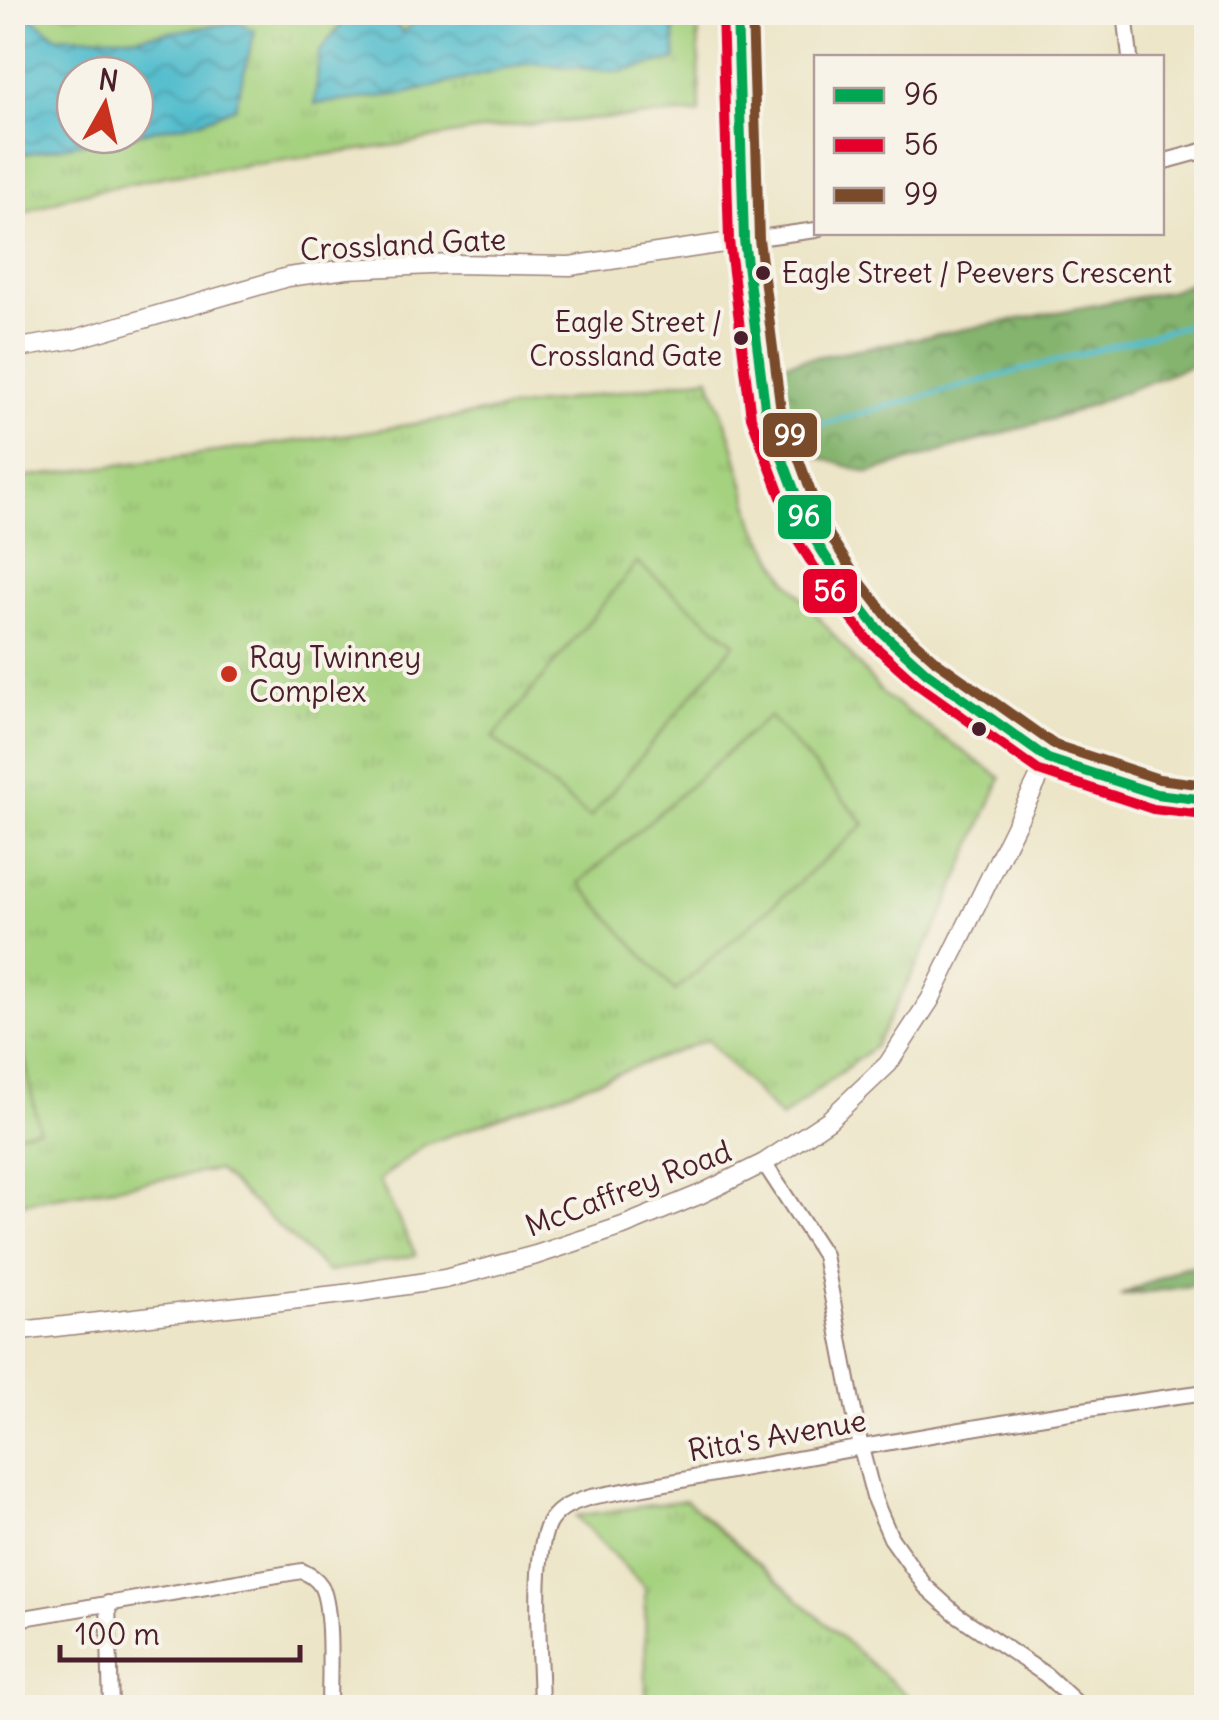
<svg xmlns="http://www.w3.org/2000/svg" width="1219" height="1720" viewBox="0 0 1219 1720" font-family="Delius,sans-serif">
<style>
.grass{fill:url(#grass-tufts);stroke:#787855;stroke-width:2.5;fill-rule:evenodd}
.forest{fill:url(#forest-crowns);stroke:#676a4c;stroke-width:2.5}
.pitch{fill:#a5d27f;stroke:#787855;stroke-width:2.5}
.water{fill:url(#water-waves);stroke:#4e6e7c;stroke-width:2.5}
.lines{fill:none;stroke-linecap:round;stroke-linejoin:round}
.stream{stroke:#52bdcd;stroke-width:5}
.minor-casing{stroke:#9b8279;stroke-width:18}
.tertiary-casing{stroke:#9b8279;stroke-width:21}
.secondary-casing{stroke:#9b8279;stroke-width:24}
.minor{stroke:#fff;stroke-width:14}
.tertiary{stroke:#fff;stroke-width:18}
.secondary{stroke:#ffe4c6;stroke-width:20}
.bus-1-casing{stroke:#f7f3e8;stroke-width:18}
.bus-2-casing{stroke:#f7f3e8;stroke-width:18}
.bus-3-casing{stroke:#f7f3e8;stroke-width:18}
.bus-1{stroke:#00a651;stroke-width:10}
.bus-2{stroke:#e4002b;stroke-width:10}
.bus-3{stroke:#7a4b2a;stroke-width:10}
.bus-dot{fill:#4a1f2b;stroke:#f7f3e8;stroke-width:4}
.poi-dot{fill:#c8321e;stroke:#f7f3e8;stroke-width:4}
.labels{text-anchor:middle;dominant-baseline:central;stroke-width:8;stroke-linejoin:round;paint-order:stroke}
.bus-label{font-size:28px;fill:#4a1f2b;stroke:#f7f3e8;text-anchor:start}
.street-label{font-size:30px;fill:#4a1f2b;stroke:#f7f3e8}
.poi-label{font-size:30px;fill:#4a1f2b;stroke:#f7f3e8;text-anchor:start}
.line-badge{stroke:#f7f3e8;stroke-width:4}
.badge-label{font-size:28px;text-anchor:middle;font-weight:bold;fill:#fff}
</style>
<defs>
<pattern id="grass-tufts" width="24" height="20" patternUnits="userSpaceOnUse" patternTransform="scale(2.5)"><rect width="24" height="20" fill="#a5d27f"/><path d="M3 7l-1-3M5 7V3M7 7l1-3M15 17l-1-3M17 17v-4M19 17l1-3" fill="none" stroke="#90b46e"/></pattern>
<pattern id="forest-crowns" width="20" height="18" patternUnits="userSpaceOnUse" patternTransform="scale(2.5)"><rect width="20" height="18" fill="#84b46e"/><path d="M2 6a3 3 0 1 1 6 0M12 15a3 3 0 1 1 6 0" fill="none" stroke="#6e925b"/></pattern>
<pattern id="water-waves" width="16" height="10" patternUnits="userSpaceOnUse" patternTransform="scale(2.5)"><rect width="16" height="10" fill="#52bdcd"/><path d="M0 5q4-4 8 0t8 0" fill="none" stroke="#4699a7"/></pattern>
</defs>
<rect width="100%" height="100%" fill="#f7f3e8"/>
<filter id="ink" filterUnits="userSpaceOnUse"><feTurbulence type="fractalNoise" baseFrequency=".01" numOctaves="2"/><feDisplacementMap in="SourceGraphic" scale="20" xChannelSelector="R" yChannelSelector="G"/><feConvolveMatrix kernelMatrix="1 2 1 2 8 2 1 2 1" color-interpolation-filters="sRGB"/></filter>
<filter id="wash" filterUnits="userSpaceOnUse"><feTurbulence type="fractalNoise" baseFrequency=".0048" numOctaves="4" result="noise"/><feDisplacementMap in="SourceGraphic" scale="40" xChannelSelector="R" yChannelSelector="G"/><feGaussianBlur stdDeviation="2.25" result="paint"/><feColorMatrix in="noise" values="0 0 0 0 0 0 0 0 0 0 0 0 0 0 0 0 0 1.4 0 .05"/><feComposite in="paint" operator="in"/></filter>
<g filter="url(#wash)">
<rect width="100%" height="100%" fill="#ece5c7"/>
<!-- grass -->
<path class="grass" d="M 13,13 L 698,13 L 700,113 C 604,120 507,120 413,143 L 166,176 L 69,196 L 13,217 ZM 75,75 L 135,75 L 135,135 L 75,135 Z
M 709,377 L 731,436 L 755,525 L 787,580 L 885,696 L 1001,778 L 942,916 L 875,1046 L 781,1118 L 707,1040 L 424,1145 L 379,1180 L 416,1255 L 328,1272 L 217,1170 L 13,1204 L 13,479 L 357,433 Z
M 686,1500 L 920,1707 L 646,1707 L 645,1588 L 576,1516 Z"/>
<!-- forest -->
<path class="forest" d="M 1206,276 L 1206,360 L 1065,415 L 869,473 L 803,452 L 773,365 L 1170,291 Z
M 1206,1264 L 1206,1284 L 1119,1296 L 1181,1268 Z"/>
<!-- pitch -->
<path class="pitch" d="M 637,563 L 735,643 L 590,818 L 493,738 Z
M 769,716 L 865,824 L 675,991 L 579,883 Z
M 12,998 L 39,1129 L 13,1134 L 12,1134 Z"/>
<!-- water -->
<path class="water" d="M 13,12 L 26,13 L 56,36 L 136,37 L 238,22 L 255,31 L 235,107 L 201,121 L 135,134 L 135,75 L 75,75 L 75,135 L 127,135 L 13,156 Z
M 351,12 L 389,13 L 402,32 L 426,13 L 672,13 L 676,59 L 620,72 L 529,63 L 404,94 L 315,104 L 319,53 Z"/>
<g class="lines">
<!-- stream -->
<path class="stream" d="M 808,428 L 1206,320"/>
</g>
</g>
<g filter="url(#ink)">
<g class="lines">
<defs>
<path id="minor" d="M 1125,12 L 1130,58
M 1162,162 L 1206,150
M 744,240 L 816,230
M 764,1163 L 824,1255 L 861,1448 L 875,1501 L 891,1538 L 925,1586 L 956,1614 L 1046,1675 L 1082,1708
M 108,1603 L 111,1708
M 12,1620 L 302,1571 C 310,1575 316,1578 321,1586 C 333,1608 329,1679 329,1708
M 541,1708 C 541,1668 530,1548 551,1520 C 561,1506 575,1502 591,1497 C 795,1459 1000,1420 1206,1392"/>
<path id="tertiary" d="M 12,349 L 75,339 L 288,277 L 347,269 L 452,264 L 570,266 L 744,240
M 12,1332 L 361,1292 L 445,1279 L 536,1255 L 623,1226 L 701,1194 L 764,1163 L 829,1120 L 888,1064 L 930,1000 L 1048,759 L 1107,778"/>
<path id="secondary" d="M 737,12 C 740,120 741,226 755,332 C 758,359 759,389 766,415 C 783,490 826,574 878,630 C 927,681 991,718 1048,759
M 1107,778 L 1156,794 L 1206,800"/>
</defs>
<!-- minor casing -->
<use href="#minor" class="minor-casing"/>
<!-- tertiary casing -->
<use href="#tertiary" class="tertiary-casing"/>
<!-- secondary casing -->
<use href="#secondary" class="secondary-casing"/>
<!-- minor -->
<use href="#minor" class="minor"/>
<!-- tertiary -->
<use href="#tertiary" class="tertiary"/>
<!-- secondary -->
<use href="#secondary" class="secondary"/>
<defs>
<path id="bus-1" d="M 737,12 L 744,240 L 766,415 L 810,532 L 843,584 L 878,629 L 927,673 L 1048,759 L 1156,794 L 1206,800"/>
<path id="bus-2" d="M 722,12 L 729,240 L 751,417 L 797,540 L 831,593 L 868,640 L 918,685 L 1039,771 L 1153,809 L 1204,815"/>
<path id="bus-3" d="M 752,12 L 759,239 L 781,411 L 823,525 L 855,575 L 889,619 L 936,661 L 1055,745 L 1159,779 L 1206,785"/>
</defs>
<!-- bus-1 casing -->
<use href="#bus-1" class="bus-1-casing"/>
<!-- bus-2 casing -->
<use href="#bus-2" class="bus-2-casing"/>
<!-- bus-3 casing -->
<use href="#bus-3" class="bus-3-casing"/>
<!-- bus-1 -->
<use href="#bus-1" class="bus-1"/>
<!-- bus-2 -->
<use href="#bus-2" class="bus-2"/>
<!-- bus-3 -->
<use href="#bus-3" class="bus-3"/>
</g>
</g>
<!-- markers -->
<g class="bus-dot">
<circle cx="763" cy="273" r="9"/>
<circle cx="741" cy="338" r="9"/>
<circle cx="979" cy="729" r="9"/>
</g>
<circle class="poi-dot" cx="229" cy="674" r="10"/>
<g class="labels">
<!-- bus labels -->
<g class="bus-label">
<text x="782" y="273">Eagle Street / Peevers Crescent</text>
<text x="722" y="322" text-anchor="end">Eagle Street /<tspan x="722" dy="34">Crossland Gate</tspan></text>
</g>
<!-- street labels -->
<g class="street-label">
<text transform="translate(403 244) rotate(-3)">Crossland Gate</text>
<text transform="translate(628 1188) rotate(-21)">McCaffrey Road</text>
<text transform="translate(777 1435) rotate(-10)">Rita's Avenue</text>
</g>
<!-- poi labels -->
<g class="poi-label">
<text x="249" y="657">Ray Twinney<tspan x="249" dy="34">Complex</tspan></text>
</g>
</g>
<g class="line-badge">
<rect x="761" y="411" width="58" height="48" rx="10" fill="#7a4b2a"/>
<rect x="776" y="493" width="57" height="48" rx="10" fill="#00a651"/>
<rect x="801" y="567" width="58" height="48" rx="10" fill="#e4002b"/>
</g>
<g class="badge-label">
<text x="790" y="445">99</text>
<text x="804" y="526">96</text>
<text x="830" y="601">56</text>
</g>
<!-- margin -->
<rect width="1219" height="1720" fill="none" stroke="#f7f3e8" stroke-width="50"/>
<!-- legend -->
<rect x="814" y="55" width="350" height="180" fill="#f7f3e8" stroke="#b29e9c" stroke-width="2.5"/>
<rect x="834" y="88" width="50" height="15" fill="#00a651" stroke="#b29e9c" stroke-width="2.5"/>
<text x="904" y="105" font-size="30" fill="#4a1f2b">96</text>
<rect x="834" y="138" width="50" height="15" fill="#e4002b" stroke="#b29e9c" stroke-width="2.5"/>
<text x="904" y="155" font-size="30" fill="#4a1f2b">56</text>
<rect x="834" y="188" width="50" height="15" fill="#7a4b2a" stroke="#b29e9c" stroke-width="2.5"/>
<text x="904" y="205" font-size="30" fill="#4a1f2b">99</text>
<!-- north arrow -->
<g transform="translate(105 105) rotate(8)"><circle r="48" fill="#f7f3e8" stroke="#b29e9c" stroke-width="2.5"/>
<path d="M0-8L18 38L0 25L-18 38Z" fill="#c8321e"/>
<text y="-15" font-size="28" font-weight="bold" text-anchor="middle" fill="#4a1f2b">N</text>
</g>
<!-- scale -->
<path d="M60 1645v15h240v-15" fill="none" stroke="#4a1f2b" stroke-width="5"/>
<text x="75" y="1645" font-size="30" fill="#4a1f2b" stroke="#f7f3e8" stroke-width="8" paint-order="stroke">100 m</text>
</svg>
